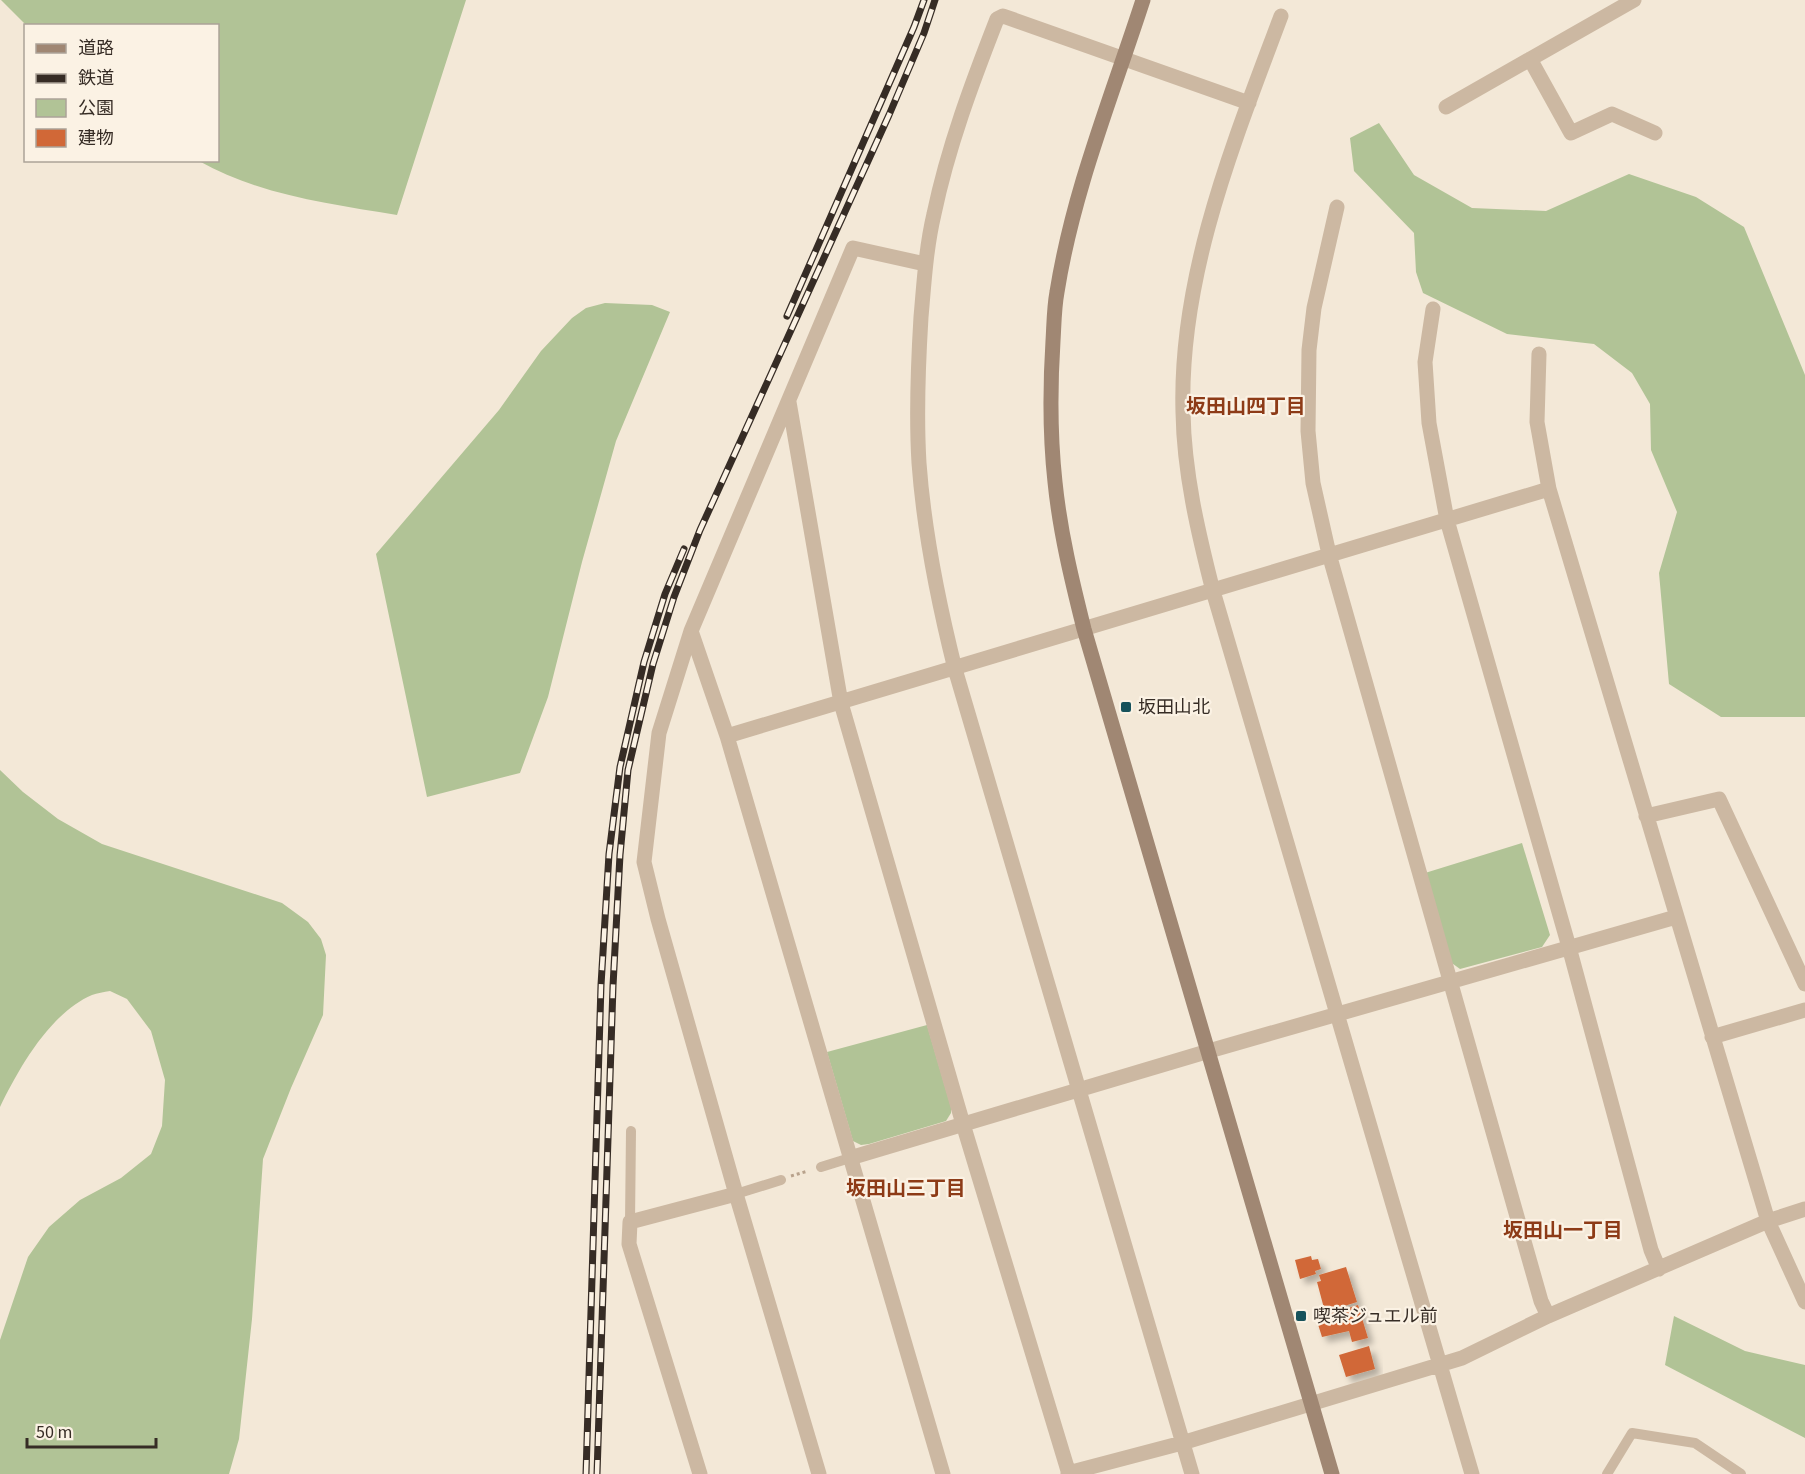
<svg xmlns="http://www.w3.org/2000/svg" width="1805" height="1474" viewBox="0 0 1805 1474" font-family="'Source Sans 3','Noto Sans JP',sans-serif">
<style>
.green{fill:#b1c396}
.building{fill:#d16837;filter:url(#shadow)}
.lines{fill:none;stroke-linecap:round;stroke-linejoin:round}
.path{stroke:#b8a28c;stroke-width:3;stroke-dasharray:3 3;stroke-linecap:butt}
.lane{stroke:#ccb8a2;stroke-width:10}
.street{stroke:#ccb8a2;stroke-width:15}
.secondary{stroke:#a08773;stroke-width:15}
.rail-casing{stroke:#362c25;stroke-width:7}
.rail{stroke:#fbf2e4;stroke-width:4.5;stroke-dasharray:14;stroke-linecap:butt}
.poi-dot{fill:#17525b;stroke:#fbf2e4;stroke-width:2}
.labels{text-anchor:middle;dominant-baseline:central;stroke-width:4.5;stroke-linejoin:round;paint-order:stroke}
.poi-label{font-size:18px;fill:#362c25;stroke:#fbf2e4;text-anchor:start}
.neighbourhood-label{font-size:20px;font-weight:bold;fill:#8d3b17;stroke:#fbf2e4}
</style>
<defs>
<filter id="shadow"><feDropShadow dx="5.5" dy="5.5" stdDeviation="3" flood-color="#0004"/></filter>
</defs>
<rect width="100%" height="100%" fill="#f3e8d7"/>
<!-- green -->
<path class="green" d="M 1,0 L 466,0 L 397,215 C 330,204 259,195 199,161 L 218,160 L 218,26 L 26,25 Z
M 1379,123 L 1414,175 L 1472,208 L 1546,211 L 1629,174 L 1696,197 L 1744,227 L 1805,375 L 1805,717 L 1721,717 L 1669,684 L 1659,573 L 1677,512 L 1651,450 L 1650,404 L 1632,373 L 1594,344 L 1507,334 L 1423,293 L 1416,272 L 1414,233 L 1354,171 L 1350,138 Z
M 605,303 L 652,305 L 670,312 L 616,441 L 582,562 L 548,697 L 520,773 L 427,797 L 376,554 L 499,410 L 541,351 L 572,318 L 586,308 Z
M 0,770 L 23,792 L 58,819 L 102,844 L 282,903 L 308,922 L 321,939 L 326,955 L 323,1015 L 291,1088 L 263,1159 L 252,1319 L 239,1439 L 229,1474 L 0,1474 L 0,1340 L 28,1257 L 49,1227 L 80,1200 L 121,1178 L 151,1154 L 162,1126 L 165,1080 L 151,1031 L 127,999 L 110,991 C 104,992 97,993 92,995 C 50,1013 19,1068 0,1107 Z
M 1522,843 L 1550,935 L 1542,947 L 1460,969 L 1449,961 L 1425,873 Z
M 927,1025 L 951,1107 L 951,1113 L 946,1121 L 869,1144 L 861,1145 L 853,1141 L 827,1052 Z
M 1674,1316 L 1745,1351 L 1805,1365 L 1805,1438 L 1665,1365 Z"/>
<!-- building -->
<path class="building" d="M 1311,1256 L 1312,1260 L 1318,1259 L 1321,1269 L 1315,1271 L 1316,1274 L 1300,1279 L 1295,1260 Z
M 1346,1267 L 1357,1302 L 1325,1312 L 1317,1282 L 1321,1281 L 1319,1275 Z
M 1358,1305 L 1368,1338 L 1352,1342 L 1349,1331 L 1322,1337 L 1316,1318 Z
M 1369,1346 L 1375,1369 L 1346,1377 L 1339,1355 Z"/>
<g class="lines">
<!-- path -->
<path class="path" d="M 791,1176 L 808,1171"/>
<!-- lane -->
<path class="lane" d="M 821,1167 L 850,1158
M 736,1194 L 781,1180
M 630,1222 L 631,1131
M 1607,1474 L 1632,1433 L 1695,1443 L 1741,1474"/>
<!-- street -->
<path class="street" d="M 1281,16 C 1234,142 1179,275 1183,412 C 1184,473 1198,532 1213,591 L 1472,1474
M 1530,59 L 1571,133 L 1612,114 L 1655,133
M 1446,107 L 1634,0
M 1337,207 L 1314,308 L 1309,350 L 1308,431 L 1313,483 L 1329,554 L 1541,1301 L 1548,1316
M 1433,309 L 1425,362 L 1429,423 L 1447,520 L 1569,947 L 1651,1250 L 1659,1269
M 1539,354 L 1537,422 L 1549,489 L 1768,1221 L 1805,1302
M 789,402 L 841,703 L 963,1124 L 1069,1474
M 691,631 L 727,736 L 943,1474
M 727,736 L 1549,489
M 1646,816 L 1719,799 L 1805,984
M 1712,1037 L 1805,1010
M 850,1158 L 1209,1051 L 1676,917
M 1068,1473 L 1182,1443 L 1462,1358 L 1548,1316 L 1768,1221 L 1805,1209
M 700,1474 L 629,1244 L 630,1222 L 736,1194
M 819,1474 L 736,1194 L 658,919 L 644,862 L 659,733 L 691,631 L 853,248 L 925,264
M 1192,1474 L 955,669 C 938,601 924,532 919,463 C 916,414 918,366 921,317 C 924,283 926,248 934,214 C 948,147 972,83 997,19 L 1003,16 L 1249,103"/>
<!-- secondary -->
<path class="secondary" d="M 1143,0 C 1112,96 1073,191 1057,292 C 1054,308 1054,325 1053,341 C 1050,388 1050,436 1055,482 C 1060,532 1072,581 1084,629 L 1332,1474"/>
<defs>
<path id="rail" d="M 787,316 L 914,27 L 924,0
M 586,1474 L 601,985 L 609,854 L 620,767 L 644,662 L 665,594 L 684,549
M 597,1474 L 613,986 L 620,855 L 628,770 L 653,664 L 674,597 L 700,530 L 889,115 L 924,33 L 935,0"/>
</defs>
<!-- rail casing -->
<use href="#rail" class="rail-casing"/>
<!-- rail -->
<use href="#rail" class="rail"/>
</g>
<!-- markers -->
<g class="poi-dot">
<rect x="1120" y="701" width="12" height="12" rx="3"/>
<rect x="1295" y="1310" width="12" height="12" rx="3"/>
</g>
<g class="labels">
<!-- poi labels -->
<g class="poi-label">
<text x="1138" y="707">坂田山北</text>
<text x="1313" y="1316">喫茶ジュエル前</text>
</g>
<!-- neighbourhood labels -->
<g class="neighbourhood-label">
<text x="1246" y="407">坂田山四丁目</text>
<text x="906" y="1189">坂田山三丁目</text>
<text x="1563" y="1231">坂田山一丁目</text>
</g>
</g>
<!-- legend -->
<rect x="24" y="24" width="195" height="138" fill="#fbf2e4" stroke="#aca398" stroke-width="1.5"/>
<rect x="36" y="44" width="30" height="9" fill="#a08773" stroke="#aca398" stroke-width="1.5"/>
<text x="78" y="54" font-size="18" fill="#362c25">道路</text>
<rect x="36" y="74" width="30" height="9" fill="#362c25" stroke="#aca398" stroke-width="1.5"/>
<text x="78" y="84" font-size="18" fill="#362c25">鉄道</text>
<rect x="36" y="99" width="30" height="18" fill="#b1c396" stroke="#aca398" stroke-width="1.5"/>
<text x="78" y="114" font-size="18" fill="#362c25">公園</text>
<rect x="36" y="129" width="30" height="18" fill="#d16837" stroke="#aca398" stroke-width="1.5"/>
<text x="78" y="144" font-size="18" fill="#362c25">建物</text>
<!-- scale -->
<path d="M27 1438v9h129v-9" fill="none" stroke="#362c25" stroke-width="3"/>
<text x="36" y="1438" font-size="18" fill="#362c25" stroke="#fbf2e4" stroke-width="4.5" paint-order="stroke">50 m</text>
</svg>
